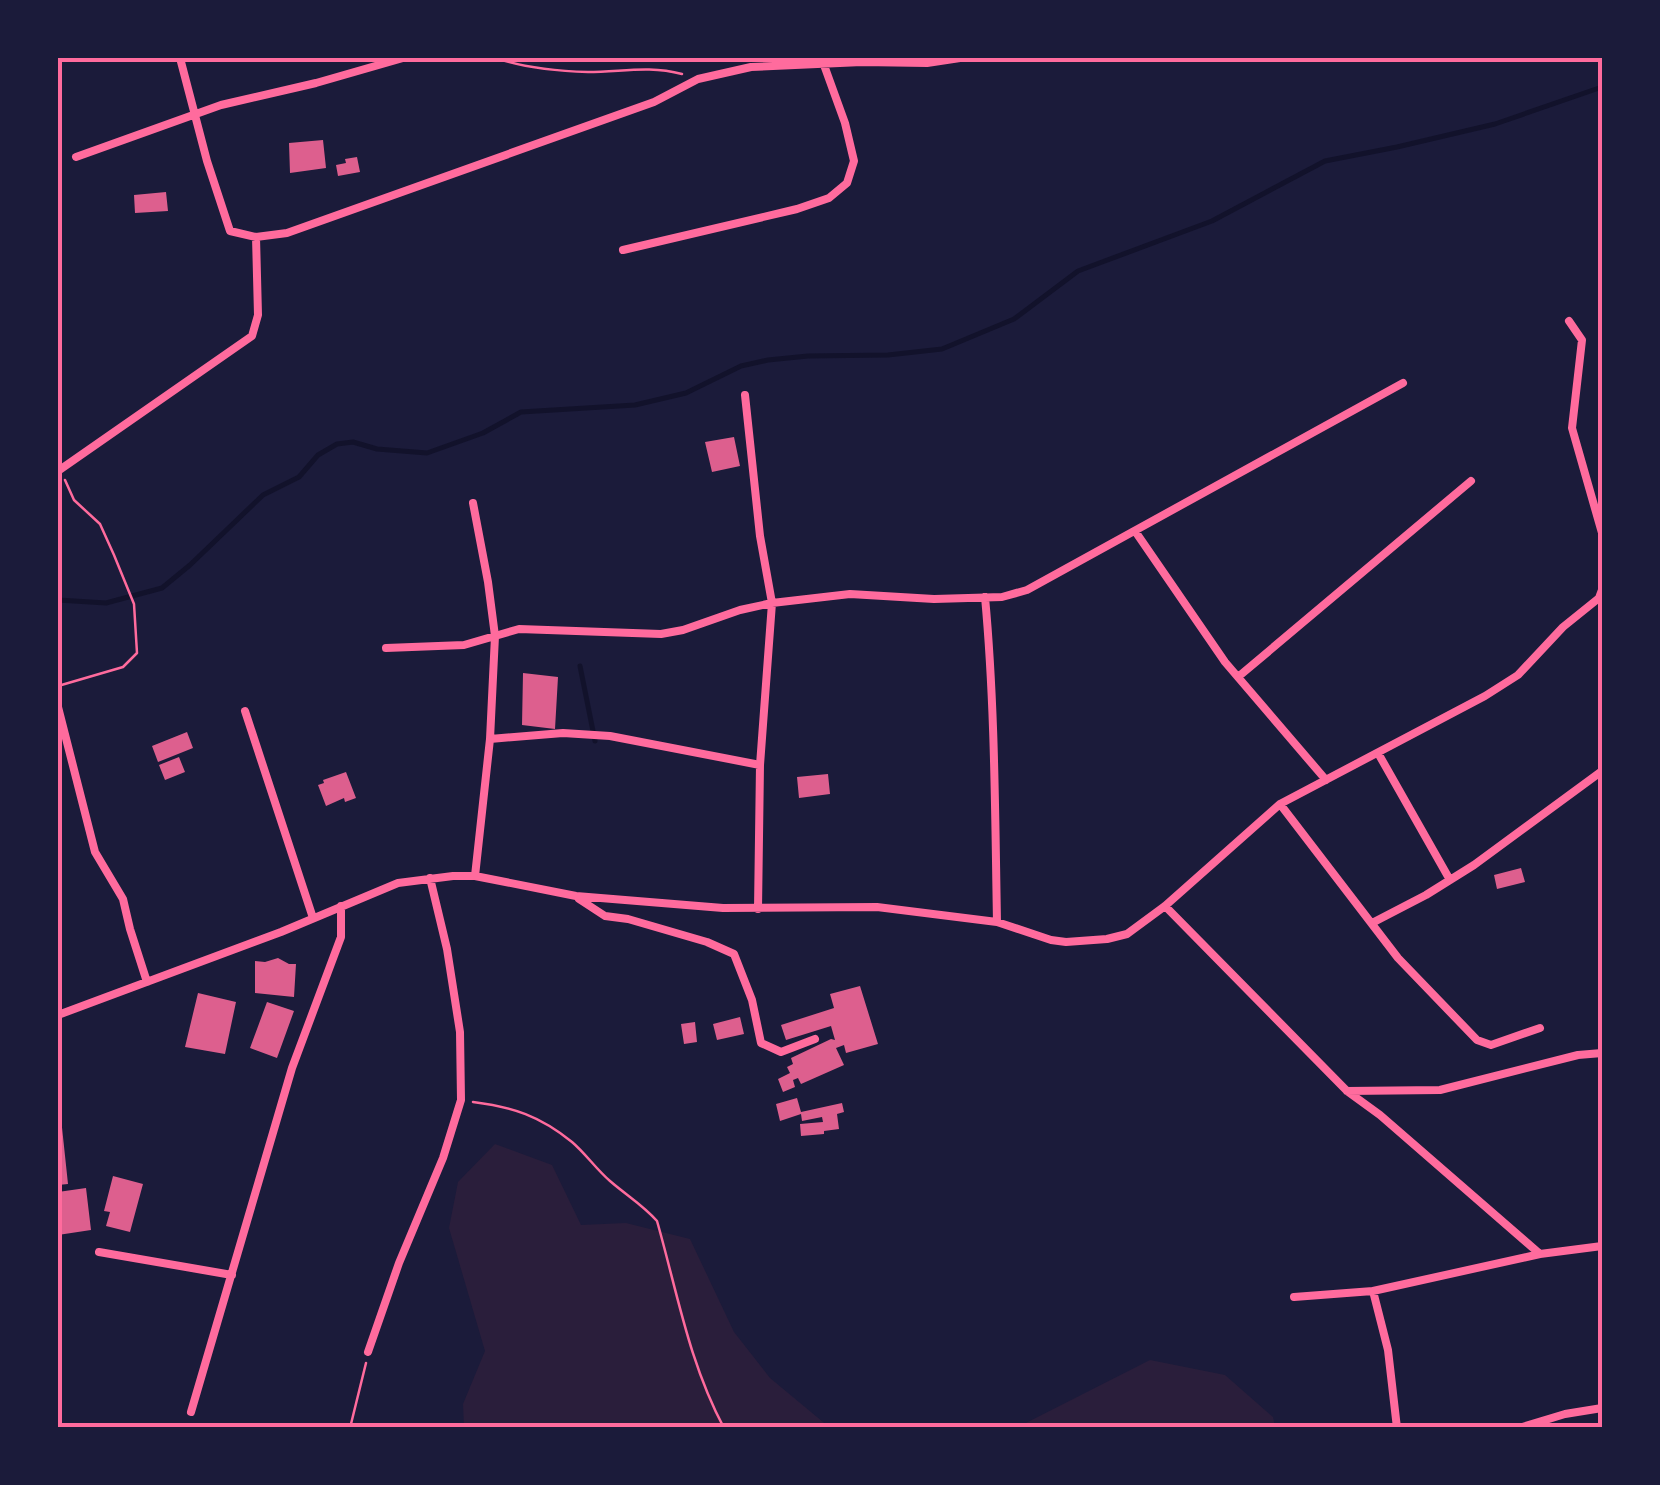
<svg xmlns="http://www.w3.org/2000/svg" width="1660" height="1485" viewBox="0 0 1660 1485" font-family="'Times New Roman',serif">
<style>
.green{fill:#2a1e3b}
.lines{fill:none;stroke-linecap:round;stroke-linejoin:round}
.stream{stroke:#12122b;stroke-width:5}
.building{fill:#dd5f8e}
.path{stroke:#ff6b9d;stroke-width:2.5}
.minor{stroke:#ff6b9d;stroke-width:8}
.neatline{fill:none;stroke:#ff6b9d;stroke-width:4}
</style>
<rect width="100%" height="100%" fill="#1b1b3a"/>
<!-- green -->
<path class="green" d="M 495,1144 L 552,1165 L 581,1225 L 626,1223 L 690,1239 L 734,1332 L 770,1378 L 829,1427 L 464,1427 L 463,1404 L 485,1351 L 449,1228 L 458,1182 Z
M 1150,1360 L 1225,1375 L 1273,1417 L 1275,1427 L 1018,1427 Z"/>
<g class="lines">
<!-- stream -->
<path class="stream" d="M 58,600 L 106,603 L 162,588 L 190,565 L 263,495 L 299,477 L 318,455 L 337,444 L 353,442 L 377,449 L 427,453 L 483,433 L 521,412 L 635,405 L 686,393 L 741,366 L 768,360 L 808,356 L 888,355 L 942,349 L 1014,319 L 1078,271 L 1212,221 L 1325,161 L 1397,147 L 1495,124 L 1602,87
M 580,666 L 595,741"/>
</g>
<!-- building -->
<path class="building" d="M 323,140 L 326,168 L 290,173 L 289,143 Z
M 357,157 L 360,172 L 338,176 L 336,165 L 346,163 L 345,159 Z
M 166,192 L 168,211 L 135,213 L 134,195 Z
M 734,437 L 740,466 L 712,472 L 705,442 Z
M 523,673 L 558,677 L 555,729 L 522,725 Z
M 187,732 L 193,748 L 158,762 L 152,746 Z
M 179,757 L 185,772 L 165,780 L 159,765 Z
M 346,772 L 356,798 L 345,802 L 344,798 L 326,806 L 318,785 L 324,783 L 323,780 Z
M 828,774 L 830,794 L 799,798 L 797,777 Z
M 1521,868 L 1525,882 L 1497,889 L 1494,875 Z
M 278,958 L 289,964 L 296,964 L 294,997 L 255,993 L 255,961 L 265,962 Z
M 860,986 L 878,1044 L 846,1053 L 844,1045 L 836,1048 L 844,1065 L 801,1084 L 798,1078 L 793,1080 L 795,1087 L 783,1092 L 778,1079 L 790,1073 L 787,1067 L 793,1064 L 791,1058 L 831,1039 L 835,1040 L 831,1026 L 786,1040 L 781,1025 L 834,1008 L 830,994 Z
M 198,993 L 236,1002 L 225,1054 L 185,1047 Z
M 267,1002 L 294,1011 L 277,1058 L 250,1048 Z
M 740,1017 L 744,1034 L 717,1040 L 713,1024 Z
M 695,1022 L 697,1042 L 684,1044 L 681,1024 Z
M 797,1098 L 801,1112 L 842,1103 L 844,1112 L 837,1114 L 839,1129 L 824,1131 L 824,1134 L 801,1136 L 800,1124 L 823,1122 L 822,1117 L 802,1121 L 801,1114 L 780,1121 L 776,1104 Z
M 58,1118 L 61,1118 L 68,1184 L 58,1185 Z
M 113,1176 L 143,1184 L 130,1232 L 106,1226 L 110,1212 L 104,1211 Z
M 86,1188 L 91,1230 L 58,1235 L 58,1192 Z"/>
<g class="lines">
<!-- path -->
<path class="path" d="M 496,58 C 525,68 557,71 588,72 C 622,72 648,65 682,74
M 58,686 L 123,667 L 137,653 L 134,604 L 114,555 L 100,524 L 74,500 L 65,480
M 473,1102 C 513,1107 540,1116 572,1142 C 586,1154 596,1169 610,1181 C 626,1195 643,1205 657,1221 C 677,1291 689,1363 724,1428
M 350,1428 L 366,1363"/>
<!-- minor -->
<path class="minor" d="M 180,58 L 207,161 L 230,231 L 256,237 L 287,233 L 654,102 L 698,79 L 751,67 L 862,62 L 927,63 L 960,58
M 76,157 L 221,105 L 316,83 L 403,58
M 623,250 L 797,209 L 829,198 L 847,183 L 854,161 L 845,123 L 824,65
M 1569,321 L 1582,340 L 1572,428 L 1602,533
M 745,395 L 760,536 L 772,603 L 760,765 L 758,909
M 58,471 L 252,336 L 258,315 L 256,237
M 473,503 L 488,582 L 495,636 L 490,739 L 475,876
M 1135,531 L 1225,662 L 1326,780
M 985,597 C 995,705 995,814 997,922
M 386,648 L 464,645 L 519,629 L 661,634 L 683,630 L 740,610 L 772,603 L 850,594 L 934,599 L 1002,597 L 1027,590 L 1403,383
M 1238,677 L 1471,481
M 58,707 L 95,852 L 123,899 L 130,929 L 147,982
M 245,711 L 313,918
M 490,739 L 563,733 L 610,736 L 760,765
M 1378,753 L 1450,880
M 1280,804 L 1398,958 L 1477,1040 L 1491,1045 L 1540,1028
M 579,899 L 605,916 L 628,919 L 707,942 L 734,954 L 752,1000 L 761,1043 L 781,1052 L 815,1039
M 1165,906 L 1347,1091 L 1380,1115 L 1540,1254 L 1602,1246
M 1372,923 L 1426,895 L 1474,865 L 1602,771
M 58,1015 L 281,932 L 398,883 L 453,876 L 475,876 L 576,896 L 723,908 L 877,907 L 997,922 L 1051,940 L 1066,942 L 1107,939 L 1127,934 L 1165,906 L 1280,804 L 1485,696 L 1518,675 L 1563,627 L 1599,598 L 1602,590
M 1347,1091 L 1440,1090 L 1578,1055 L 1602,1053
M 99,1252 L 232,1275
M 1373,1291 L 1388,1350 L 1397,1428
M 1294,1297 L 1373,1291 L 1540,1254
M 368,1352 L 399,1263 L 443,1158 L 461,1100 L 460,1032 L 447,949 L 430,878
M 191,1412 L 292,1068 L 341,937 L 341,906
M 1519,1428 L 1565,1414 L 1602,1408"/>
</g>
<!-- border -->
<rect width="1660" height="1485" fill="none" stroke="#1b1b3a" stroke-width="120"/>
<rect x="60" y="60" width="1540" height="1365" class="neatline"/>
</svg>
